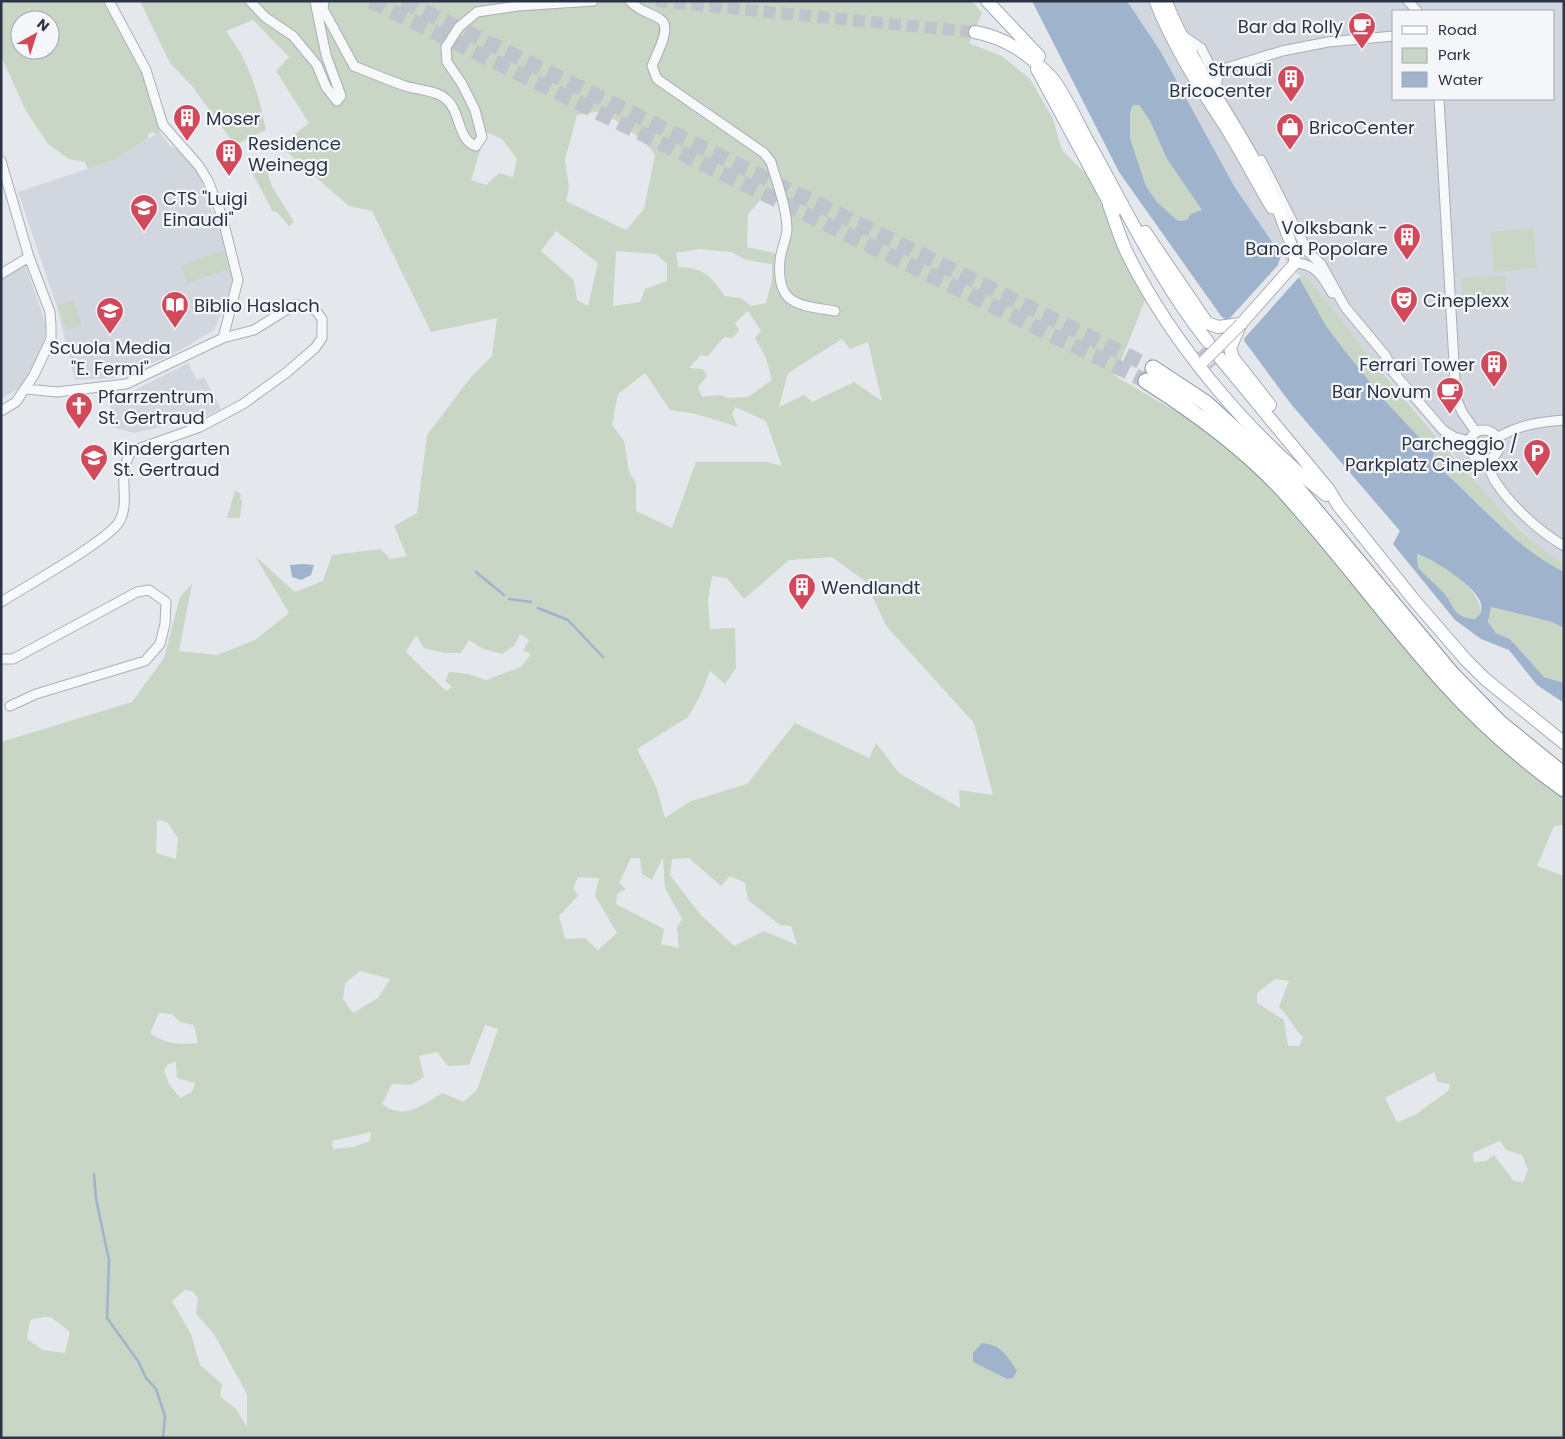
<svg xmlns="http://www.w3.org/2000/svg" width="1565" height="1439" viewBox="0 0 1565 1439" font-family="Poppins,sans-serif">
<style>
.built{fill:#d2d6de;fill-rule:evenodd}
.green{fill:#c9d6c5;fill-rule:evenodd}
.water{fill:#9fb4cc;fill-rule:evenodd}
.pier{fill:#e4e7ec}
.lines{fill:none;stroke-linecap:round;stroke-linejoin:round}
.stream{stroke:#9fb4cc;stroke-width:2.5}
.primary-tunnel{stroke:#bfc3cb;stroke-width:12;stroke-dasharray:12 6;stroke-linecap:butt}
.highway-tunnel{stroke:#bfc3cb;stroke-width:15;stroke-dasharray:15 8;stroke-linecap:butt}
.street-casing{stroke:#a9aeb7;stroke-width:11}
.secondary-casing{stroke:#a9aeb7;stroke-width:13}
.primary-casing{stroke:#a3abb8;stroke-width:14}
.highway-casing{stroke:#8b94a3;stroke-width:17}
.street{stroke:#f7f8fa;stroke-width:9}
.secondary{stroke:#fff;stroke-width:11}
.primary{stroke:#fff;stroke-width:12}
.highway{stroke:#fff;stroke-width:15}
.secondary-bridge-casing{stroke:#a9aeb7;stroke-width:13;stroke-linecap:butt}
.secondary-bridge{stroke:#fff;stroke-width:11}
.labels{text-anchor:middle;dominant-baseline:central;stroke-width:4.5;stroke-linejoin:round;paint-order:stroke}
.poi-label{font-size:18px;fill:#2b3445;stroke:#f4f6f9;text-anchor:start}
</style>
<rect width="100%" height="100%" fill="#e4e7ec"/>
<!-- built -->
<path class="built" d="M 1127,1 L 1564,1 L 1564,564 L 1544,552 L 1494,502 L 1348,330 L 1306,275 L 1300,279 L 1283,261 L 1281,255 L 1234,186 L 1161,52 ZM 1394,11 L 1554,11 L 1554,99 L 1394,99 Z
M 160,132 L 170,146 L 177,149 L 193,166 L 204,182 L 202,183 L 234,272 L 227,300 L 214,330 L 179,351 L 133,372 L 115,378 L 75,380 L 56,304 L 18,192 L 114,160 Z
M 24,261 L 47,327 L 41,354 L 25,385 L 1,399 L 1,274 Z
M 188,363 L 197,380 L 204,377 L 221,409 L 204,417 L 134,433 L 115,428 L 109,398 L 135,390 Z"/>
<!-- green -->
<path class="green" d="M 1,1 L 106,1 L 143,72 L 160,132 L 156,134 L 153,132 L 147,135 L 149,138 L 114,160 L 88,169 L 85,162 L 69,159 L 48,144 L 25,109 L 1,56 ZM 20,20 L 50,20 L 50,50 L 20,50 Z
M 140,1 L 972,1 L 982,13 L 969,43 L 1002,56 L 1030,79 L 1053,119 L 1062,150 L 1089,177 L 1146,298 L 1115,376 L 1206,429 L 1271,487 L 1439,686 L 1487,738 L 1564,799 L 1564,825 L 1554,826 L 1537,866 L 1564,876 L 1564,1438 L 1,1438 L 1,742 L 132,702 L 164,658 L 180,597 L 192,584 L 179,651 L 217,655 L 255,640 L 289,613 L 255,556 L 295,592 L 323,581 L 332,555 L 381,549 L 390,559 L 407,556 L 394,526 L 417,513 L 427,435 L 471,377 L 492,356 L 497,318 L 431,332 L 372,211 L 349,206 L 280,146 L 309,123 L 276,71 L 289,57 L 253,20 L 226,31 C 250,63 258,92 266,130 L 235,145 L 192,86 L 170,63 ZM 602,111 C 619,124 644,137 655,155 L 644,209 L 626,230 L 566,201 L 569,188 L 565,160 L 577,115 ZM 486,132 L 502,139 L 517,159 L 513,177 L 499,173 L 486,185 L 471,180 ZM 763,197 L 778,201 L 784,230 L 779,254 L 747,247 L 748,214 ZM 556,231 L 598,263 L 588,306 L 577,300 L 574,280 L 541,251 ZM 699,249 L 731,252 L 746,260 L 772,264 L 772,280 L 766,303 L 751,306 L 741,298 L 725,296 C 710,275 704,268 678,267 L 676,253 ZM 616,251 L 656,254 L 667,264 L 667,281 L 645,289 L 640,302 L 613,306 ZM 748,311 L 761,331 L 755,338 L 766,358 L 772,380 L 748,397 L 729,398 L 719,395 L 702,397 L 698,387 L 707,376 L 703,369 L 689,368 L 701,355 L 708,356 L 724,337 L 733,338 L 739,330 L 735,323 ZM 842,339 L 850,349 L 868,342 L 882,401 L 854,382 L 812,402 L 804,395 L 779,407 L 788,373 ZM 645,373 L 670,410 L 696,414 L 738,427 L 732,414 L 735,407 L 766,421 L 782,466 L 767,462 L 696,462 L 672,528 L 636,511 L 636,483 L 629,472 L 624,441 L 612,425 L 618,394 ZM 832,557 L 865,581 L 887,627 L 974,723 L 993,795 L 959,790 L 960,808 L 899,773 L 876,743 L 869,758 L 795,723 L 747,784 L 691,801 L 665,818 L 656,786 L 637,749 L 688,717 L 701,694 L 710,671 L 725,684 L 736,668 L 735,628 L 710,629 L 708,601 L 712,576 L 727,578 L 744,599 L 789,560 ZM 520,634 L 529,640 L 523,651 L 531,654 L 521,667 L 486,680 L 468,674 L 449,672 L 445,681 L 452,687 L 446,691 L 406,652 L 416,635 L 424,648 L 445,653 L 461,653 L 469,640 L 483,649 L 502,654 L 515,645 ZM 157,820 L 167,822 L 178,838 L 176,859 L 156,853 ZM 663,857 L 665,888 L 682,919 L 677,927 L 679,948 L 661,944 L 664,929 L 616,904 L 617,894 L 626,889 L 619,883 L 631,858 L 640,858 L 642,874 L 652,880 ZM 689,858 L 721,886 L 730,876 L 745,883 L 748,900 L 780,925 L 791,926 L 797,945 L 764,931 L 734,946 L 699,913 L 670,875 L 672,859 ZM 578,877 L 599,878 L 595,896 L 617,933 L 598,950 L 585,938 L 565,939 L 559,916 L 578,896 L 573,888 ZM 360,971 L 390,979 L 378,998 L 353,1013 L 343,999 L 345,983 ZM 1275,979 L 1289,981 L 1279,1007 C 1290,1017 1293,1028 1303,1037 L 1299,1046 L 1288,1046 L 1284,1020 L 1257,1003 L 1257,993 ZM 159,1013 L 172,1014 L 180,1022 L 194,1025 L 198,1043 C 179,1045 165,1044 150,1033 ZM 485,1025 L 498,1029 L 477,1090 L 463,1102 L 443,1093 C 421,1105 406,1121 382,1104 L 392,1084 L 411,1085 L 424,1077 L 419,1056 L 437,1052 L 448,1066 L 469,1065 ZM 176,1062 L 177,1078 L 195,1083 L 192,1092 L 180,1098 L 169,1084 L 164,1070 L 168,1064 ZM 1434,1072 L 1438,1082 L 1450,1084 L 1448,1091 L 1415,1115 L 1397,1122 L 1385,1098 ZM 371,1132 L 370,1141 L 353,1147 L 333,1149 L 332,1141 ZM 1500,1141 L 1506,1150 L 1522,1155 L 1528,1170 L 1523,1182 L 1514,1181 L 1494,1155 L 1486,1161 L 1474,1162 L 1473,1153 ZM 185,1290 L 192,1291 L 198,1298 L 196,1314 L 214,1334 L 247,1394 L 247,1427 L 236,1409 L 220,1396 L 222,1384 L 200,1365 L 191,1334 L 172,1301 ZM 43,1317 L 51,1317 L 70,1332 L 65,1353 L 43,1350 L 27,1339 L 30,1320 Z
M 1133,105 L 1139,105 L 1150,121 L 1167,159 L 1203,211 L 1187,220 L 1178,221 L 1157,202 L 1146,186 L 1130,138 L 1130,113 Z
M 246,161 L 258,173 L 266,169 L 272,186 L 294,222 L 289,226 L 277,212 L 273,212 Z
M 1533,228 L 1537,268 L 1494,272 L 1491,232 Z
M 223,251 L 229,269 L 187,283 L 181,266 Z
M 1306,275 C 1358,343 1413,411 1470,475 C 1499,507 1527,542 1564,564 L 1564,572 C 1512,546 1476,497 1432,461 L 1434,453 L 1388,404 L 1345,351 L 1326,326 L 1300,279 Z
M 1505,276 L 1506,294 L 1462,296 L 1461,278 Z
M 71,301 L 74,302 L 82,325 L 67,330 L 58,305 Z
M1472 445a12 12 0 1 1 24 0a12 12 0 1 1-24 0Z
M 235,491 L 241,494 L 240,499 L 242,500 L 240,518 L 227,518 Z
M 1417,554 C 1440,563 1480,586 1481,613 L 1475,619 C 1451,617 1455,605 1444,593 C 1436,584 1426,577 1418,567 Z
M 1491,607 L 1552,622 L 1564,628 L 1564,683 L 1544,677 L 1510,639 L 1496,633 L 1488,622 Z"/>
<!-- water -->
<path class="water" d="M 1032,1 L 1127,1 L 1161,52 L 1234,186 L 1281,255 L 1283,261 L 1300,279 L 1326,326 L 1345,351 L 1388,404 L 1434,453 L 1432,461 C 1476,498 1512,546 1564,572 L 1564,628 L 1552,622 L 1491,607 L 1488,622 L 1496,633 L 1510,639 L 1544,677 L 1564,683 L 1564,703 L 1537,685 L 1509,650 L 1481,639 L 1455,620 L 1393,544 L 1400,531 L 1291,404 L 1245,342 L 1241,332 L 1221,316 L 1119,172 ZM 1133,105 L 1139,105 L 1150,121 L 1167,159 L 1202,210 L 1191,214 L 1187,220 L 1178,221 L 1157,202 L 1146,186 L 1130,138 L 1130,113 ZM 1417,554 C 1435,560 1472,584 1480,601 C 1482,605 1481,610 1481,613 L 1475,619 C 1451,617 1455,605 1444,593 C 1436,584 1426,577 1418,567 Z
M 304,564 L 314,565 L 311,575 L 301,580 L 292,577 L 290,565 Z
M 982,1343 C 1001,1345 1007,1355 1017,1371 L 1013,1378 L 1007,1379 L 973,1362 L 973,1353 Z"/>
<!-- pier -->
<path class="pier" d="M 1282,252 L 1285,260 L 1300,276 L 1242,341 L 1239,333 L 1224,320 L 1230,318 L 1278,265 Z"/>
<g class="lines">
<!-- stream -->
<path class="stream" d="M 476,572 L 504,595
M 509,599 L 531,602
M 538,608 L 568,620 L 603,657
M 94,1174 L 96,1199 L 109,1260 L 107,1318 L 138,1361 L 146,1378 L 156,1389 L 165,1416 L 163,1438"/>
<!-- primary-tunnel -->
<path class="primary-tunnel" d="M 656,1 L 975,32
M 1202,349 L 1215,365"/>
<!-- highway-tunnel -->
<path class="highway-tunnel" d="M 371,1 L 1146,381
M 403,1 L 1153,368"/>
<defs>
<path id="street" d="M 109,1 L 146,70 L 163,125 L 199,166 L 208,181 L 222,216 L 238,280 L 223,338
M 250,1 L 265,17 L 293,36 L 317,65 L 326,87 L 337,101 L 341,96 L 326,55 L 315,1
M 324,1 L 323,9 L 354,66 C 371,73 388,80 405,86 C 417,90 436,90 446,99 C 461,111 457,140 476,146 L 482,137 L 475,110 L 462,84 L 447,62 L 446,47 L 459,27 L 477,12 L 518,6 L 593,1
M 630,1 C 641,13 648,11 660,19 C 673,27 656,55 652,66 L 657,79 L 764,153 L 771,162 C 777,183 787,208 787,230 C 786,240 781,250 780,260 C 776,305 798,305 835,311
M 1408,1 L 1417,11
M 1182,35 L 1201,48 L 1209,64 L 1220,70
M 1220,70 L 1282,51 L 1328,42 L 1394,36
M 1220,70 L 1216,85 L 1220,93
M 1439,99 L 1456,398 L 1462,412 L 1476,432
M 1261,160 L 1308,252 L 1321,264 L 1345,307 L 1385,355 L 1397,376
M 1,161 L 29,257 L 50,312 L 51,325 L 51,339 L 34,375 L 16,402 L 1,411
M 1295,263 C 1316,264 1322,276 1332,293
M 1,274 L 29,257
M 1393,372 L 1443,430 L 1454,437 L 1469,441
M1469 445a15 15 0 1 1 30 0a15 15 0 1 1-30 0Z
M 1497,438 C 1518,425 1539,422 1564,420
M 1486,459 C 1489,466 1491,475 1495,481 C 1511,506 1539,531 1564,546
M 1,602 C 25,587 107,541 119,522 C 132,500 115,474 132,451 L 200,427 L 243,404 L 286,373 L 315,348 L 322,338 L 322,319 L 317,312 L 307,306 L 294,305 L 254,330 L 223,338 L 126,384 L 57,392 L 26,389
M 1,659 L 13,659 L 137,592 L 149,590 L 166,602 L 165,624 L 160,644 L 145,661 L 36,694 L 10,706"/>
<path id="secondary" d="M 1155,1 C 1173,47 1199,87 1226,128 C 1242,154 1256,182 1272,208
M 1166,1 C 1197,78 1254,142 1282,220 C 1287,235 1294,247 1295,263 L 1241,324"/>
<path id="primary" d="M 987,1 L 1039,56
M 975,32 C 1007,38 1030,55 1052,78 C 1064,92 1081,130 1091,147 C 1128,214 1161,283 1208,342
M 1037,69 L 1114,212
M 1109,205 C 1115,221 1120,239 1128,255 C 1172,343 1248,434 1326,495
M 1145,232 L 1207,323 L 1218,327 L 1241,324
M 1240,325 L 1230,348 L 1233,358 L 1270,405
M 1220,358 L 1329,490 L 1338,505 L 1414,600 L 1465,659 L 1485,679 L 1564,743"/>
<path id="highway" d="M 1153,368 L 1206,403 L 1290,480 L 1452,674 L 1499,722 L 1564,775
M 1146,381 C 1195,412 1242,446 1282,489 C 1339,551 1389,621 1445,683 C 1481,723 1521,758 1564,789"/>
</defs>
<!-- street casing -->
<use href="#street" class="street-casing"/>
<!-- secondary casing -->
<use href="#secondary" class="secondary-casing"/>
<!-- primary casing -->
<use href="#primary" class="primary-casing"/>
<!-- highway casing -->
<use href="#highway" class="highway-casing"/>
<!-- street -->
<use href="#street" class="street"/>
<!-- secondary -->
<use href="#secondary" class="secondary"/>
<!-- primary -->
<use href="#primary" class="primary"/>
<!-- highway -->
<use href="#highway" class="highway"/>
<defs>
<path id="secondary-bridge" d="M 1203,362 L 1241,324"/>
</defs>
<!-- secondary-bridge casing -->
<use href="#secondary-bridge" class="secondary-bridge-casing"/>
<!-- secondary-bridge -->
<use href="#secondary-bridge" class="secondary-bridge"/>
</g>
<!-- icons -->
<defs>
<symbol id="cafe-pin" viewBox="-11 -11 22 30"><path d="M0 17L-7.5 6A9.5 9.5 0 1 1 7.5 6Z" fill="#d1495b" stroke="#f4f6f9"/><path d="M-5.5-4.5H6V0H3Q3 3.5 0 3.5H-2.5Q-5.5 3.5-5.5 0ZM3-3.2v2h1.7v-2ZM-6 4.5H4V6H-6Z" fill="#fff"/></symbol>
<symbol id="building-pin" viewBox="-11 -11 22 30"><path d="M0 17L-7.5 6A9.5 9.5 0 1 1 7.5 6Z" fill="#d1495b" stroke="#f4f6f9"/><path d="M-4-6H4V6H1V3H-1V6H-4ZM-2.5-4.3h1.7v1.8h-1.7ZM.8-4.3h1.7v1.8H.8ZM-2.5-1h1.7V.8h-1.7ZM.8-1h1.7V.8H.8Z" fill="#fff"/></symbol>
<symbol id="shop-pin" viewBox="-11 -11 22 30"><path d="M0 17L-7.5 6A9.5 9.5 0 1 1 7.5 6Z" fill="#d1495b" stroke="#f4f6f9"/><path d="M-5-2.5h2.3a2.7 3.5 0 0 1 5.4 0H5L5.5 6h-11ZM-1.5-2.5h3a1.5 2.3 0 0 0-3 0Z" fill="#fff"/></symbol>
<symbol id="school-pin" viewBox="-11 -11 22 30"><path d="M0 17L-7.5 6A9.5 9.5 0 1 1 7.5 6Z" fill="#d1495b" stroke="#f4f6f9"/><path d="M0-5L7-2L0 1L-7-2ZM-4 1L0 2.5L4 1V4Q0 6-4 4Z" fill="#fff"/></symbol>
<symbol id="theatre-pin" viewBox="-11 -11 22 30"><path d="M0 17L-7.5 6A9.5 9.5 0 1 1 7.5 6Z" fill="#d1495b" stroke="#f4f6f9"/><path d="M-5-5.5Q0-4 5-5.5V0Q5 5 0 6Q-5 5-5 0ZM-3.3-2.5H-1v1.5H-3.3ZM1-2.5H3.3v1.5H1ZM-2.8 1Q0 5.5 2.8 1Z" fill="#fff"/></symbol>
<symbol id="library-pin" viewBox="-11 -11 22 30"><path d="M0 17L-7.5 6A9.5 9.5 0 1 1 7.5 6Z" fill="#d1495b" stroke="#f4f6f9"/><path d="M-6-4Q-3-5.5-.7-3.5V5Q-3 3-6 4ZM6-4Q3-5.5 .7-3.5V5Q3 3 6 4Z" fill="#fff"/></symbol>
<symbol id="church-pin" viewBox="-11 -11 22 30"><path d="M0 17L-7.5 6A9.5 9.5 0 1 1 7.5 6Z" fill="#d1495b" stroke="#f4f6f9"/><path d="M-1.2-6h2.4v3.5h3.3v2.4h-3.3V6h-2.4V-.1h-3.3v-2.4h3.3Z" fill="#fff"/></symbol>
<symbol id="parking-pin" viewBox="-11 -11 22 30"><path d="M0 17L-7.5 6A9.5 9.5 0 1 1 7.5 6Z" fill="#d1495b" stroke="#f4f6f9"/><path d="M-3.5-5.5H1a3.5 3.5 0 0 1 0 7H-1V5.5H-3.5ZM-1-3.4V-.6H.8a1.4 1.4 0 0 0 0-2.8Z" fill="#fff"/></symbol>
</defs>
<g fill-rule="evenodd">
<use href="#cafe-pin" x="1346" y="10" width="32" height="43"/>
<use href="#building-pin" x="1275" y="63" width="32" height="43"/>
<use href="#building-pin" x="171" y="102" width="32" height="43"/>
<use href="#shop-pin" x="1274" y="111" width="32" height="43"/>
<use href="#building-pin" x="213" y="137" width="32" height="43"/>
<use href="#school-pin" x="128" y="192" width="32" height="43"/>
<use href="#building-pin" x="1391" y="221" width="32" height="43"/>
<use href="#theatre-pin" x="1388" y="284" width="32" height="43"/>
<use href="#library-pin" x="159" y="289" width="32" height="43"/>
<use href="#school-pin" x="94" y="295" width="32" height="43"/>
<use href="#building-pin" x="1478" y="348" width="32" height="43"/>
<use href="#cafe-pin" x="1434" y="375" width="32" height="43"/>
<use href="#church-pin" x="63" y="390" width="32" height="43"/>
<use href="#parking-pin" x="1521" y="437" width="32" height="43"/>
<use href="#school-pin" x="78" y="442" width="32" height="43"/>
<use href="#building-pin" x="786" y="571" width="32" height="43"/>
</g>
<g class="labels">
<!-- poi labels -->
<g class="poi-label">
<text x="1343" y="26" text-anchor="end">Bar da Rolly</text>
<text x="1272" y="69" text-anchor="end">Straudi<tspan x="1272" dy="21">Bricocenter</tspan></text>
<text x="206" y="118">Moser</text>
<text x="1309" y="127">BricoCenter</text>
<text x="248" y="143">Residence<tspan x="248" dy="21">Weinegg</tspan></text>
<text x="163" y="198">CTS "Luigi<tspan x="163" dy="21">Einaudi"</tspan></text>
<text x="1388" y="227" text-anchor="end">Volksbank -<tspan x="1388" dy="21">Banca Popolare</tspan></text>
<text x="1423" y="300">Cineplexx</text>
<text x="194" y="305">Biblio Haslach</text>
<text x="110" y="347" text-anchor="middle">Scuola Media<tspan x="110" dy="21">"E. Fermi"</tspan></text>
<text x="1475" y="364" text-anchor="end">Ferrari Tower</text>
<text x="1431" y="391" text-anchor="end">Bar Novum</text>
<text x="98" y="396">Pfarrzentrum<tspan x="98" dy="21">St. Gertraud</tspan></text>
<text x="1518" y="443" text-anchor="end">Parcheggio /<tspan x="1518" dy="21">Parkplatz Cineplexx</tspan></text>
<text x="113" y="448">Kindergarten<tspan x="113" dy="21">St. Gertraud</tspan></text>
<text x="821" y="587">Wendlandt</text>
</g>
</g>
<!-- border -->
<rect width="1565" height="1439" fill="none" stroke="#2b3445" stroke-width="5"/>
<!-- legend -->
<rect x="1392" y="10" width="162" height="90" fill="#f4f6f9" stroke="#a4a8b1"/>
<rect x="1402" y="26" width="25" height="8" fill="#ffffff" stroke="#a4a8b1"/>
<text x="1438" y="35" font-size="15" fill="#2b3445">Road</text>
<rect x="1402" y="48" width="25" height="15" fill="#c9d6c5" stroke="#a4a8b1"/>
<text x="1438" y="60" font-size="15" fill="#2b3445">Park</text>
<rect x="1402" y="72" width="25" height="15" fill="#9fb4cc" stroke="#a4a8b1"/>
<text x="1438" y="85" font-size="15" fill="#2b3445">Water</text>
<!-- north arrow -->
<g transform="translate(35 35) rotate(39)"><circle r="24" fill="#f4f6f9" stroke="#a4a8b1"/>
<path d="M0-4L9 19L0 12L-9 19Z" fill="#d1495b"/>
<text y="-8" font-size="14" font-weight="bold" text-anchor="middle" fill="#2b3445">N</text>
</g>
</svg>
